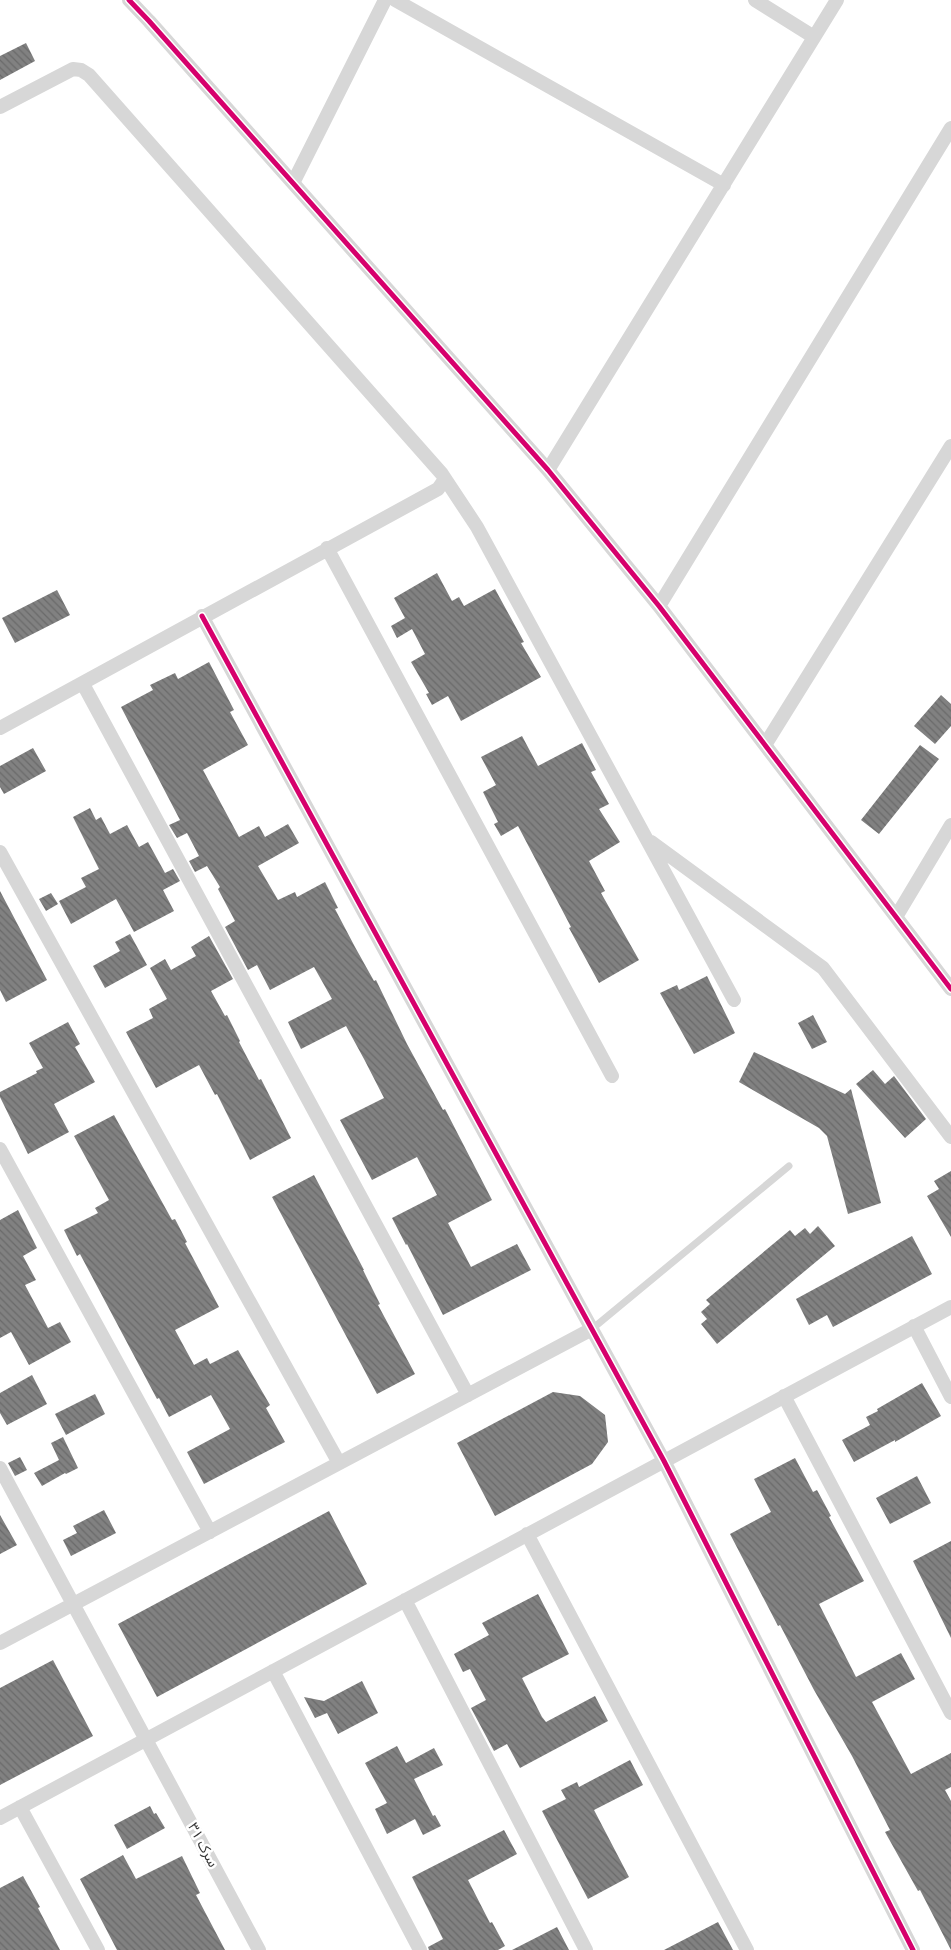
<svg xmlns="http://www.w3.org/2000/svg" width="951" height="1950" viewBox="0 0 951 1950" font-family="Figtree,'Noto Sans Arabic',sans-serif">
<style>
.building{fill:url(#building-back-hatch)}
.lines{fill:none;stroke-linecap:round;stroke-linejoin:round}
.service{stroke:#d7d7d7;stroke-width:7}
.minor{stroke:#d7d7d7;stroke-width:14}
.cycleway-casing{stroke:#fff;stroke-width:8}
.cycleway{stroke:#d6006c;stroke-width:5}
.labels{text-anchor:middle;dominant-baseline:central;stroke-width:5;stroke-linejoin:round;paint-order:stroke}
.street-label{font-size:14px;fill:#333;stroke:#fff}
</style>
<defs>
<pattern id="building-back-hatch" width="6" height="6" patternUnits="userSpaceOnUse" patternTransform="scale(1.25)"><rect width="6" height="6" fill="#818181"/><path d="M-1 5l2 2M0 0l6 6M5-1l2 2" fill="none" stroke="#6a6a6a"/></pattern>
</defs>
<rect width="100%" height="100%" fill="#fff"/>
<!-- building -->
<path class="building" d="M 26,43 L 35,61 L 0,80 L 0,56 Z
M 437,573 L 452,601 L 459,597 L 464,606 L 495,589 L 524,642 L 521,643 L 541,677 L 461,721 L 448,696 L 432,705 L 426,694 L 429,693 L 411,662 L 425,654 L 412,629 L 397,638 L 391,626 L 405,618 L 394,598 Z
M 57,590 L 70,615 L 15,643 L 2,618 Z
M 209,662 L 234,710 L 230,712 L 248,745 L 203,770 L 239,837 L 259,826 L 265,837 L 288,824 L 299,843 L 258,866 L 278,900 L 295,892 L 297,897 L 325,882 L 338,908 L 335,909 L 355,947 L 374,981 L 376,980 L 407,1044 L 443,1110 L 445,1109 L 492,1200 L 448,1223 L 471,1267 L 517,1244 L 531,1270 L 443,1315 L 407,1244 L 406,1245 L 392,1218 L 437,1195 L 417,1157 L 372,1180 L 340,1120 L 384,1098 L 364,1059 L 346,1026 L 301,1049 L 288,1022 L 332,999 L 314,967 L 270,990 L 257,965 L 248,970 L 225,927 L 235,921 L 218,889 L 220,887 L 207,866 L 195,872 L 189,861 L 199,856 L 187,833 L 177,838 L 169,825 L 180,820 L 121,707 L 153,690 L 150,685 L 175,673 L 178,679 Z
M 941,695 L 951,704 L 951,726 L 935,744 L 914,726 Z
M 522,736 L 538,766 L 582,743 L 596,770 L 591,772 L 609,804 L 599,809 L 620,842 L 589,861 L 605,891 L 601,893 L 639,960 L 599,983 L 569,928 L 571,927 L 518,826 L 501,836 L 494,824 L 498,822 L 483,792 L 496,785 L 481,757 Z
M 920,745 L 939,759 L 879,834 L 861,820 Z
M 33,748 L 46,771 L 4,794 L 0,787 L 0,766 Z
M 90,808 L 96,820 L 101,817 L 110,834 L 127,825 L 139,847 L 148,842 L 165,873 L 173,869 L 180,881 L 163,890 L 174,911 L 134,932 L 116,899 L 71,924 L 59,901 L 86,887 L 81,878 L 99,869 L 73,817 Z
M 0,891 L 47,980 L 6,1002 L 0,990 Z
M 51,893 L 58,904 L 46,911 L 39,899 Z
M 130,934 L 147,965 L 105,988 L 93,966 L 120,951 L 115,942 Z
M 209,936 L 233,979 L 211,991 L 225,1016 L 227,1015 L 240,1041 L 239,1042 L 259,1080 L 261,1079 L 291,1138 L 250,1160 L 217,1094 L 215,1095 L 199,1065 L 156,1088 L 126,1032 L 153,1018 L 149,1009 L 167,999 L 150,968 L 165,959 L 171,970 L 196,956 L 191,947 Z
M 707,976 L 735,1033 L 694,1054 L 660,993 L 677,985 L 679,990 Z
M 813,1015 L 827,1042 L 812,1049 L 798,1023 Z
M 68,1022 L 80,1044 L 75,1047 L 95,1082 L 54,1104 L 69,1132 L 28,1154 L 0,1097 L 0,1092 L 37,1073 L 36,1071 L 43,1068 L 29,1043 Z
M 754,1052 L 845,1094 L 851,1089 L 881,1203 L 848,1214 L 827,1136 L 819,1128 L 739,1082 Z
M 873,1070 L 885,1084 L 894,1076 L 926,1119 L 905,1138 L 856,1084 Z
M 114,1115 L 172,1220 L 175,1219 L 187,1242 L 185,1243 L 219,1307 L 175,1330 L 194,1365 L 207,1358 L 210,1364 L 238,1350 L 270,1405 L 266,1408 L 285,1442 L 204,1484 L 187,1452 L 230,1429 L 211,1395 L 169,1417 L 159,1398 L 157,1399 L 80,1254 L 77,1256 L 64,1230 L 98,1213 L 95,1208 L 109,1200 L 74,1136 Z
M 951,1171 L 951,1237 L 927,1196 L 939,1189 L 934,1181 Z
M 314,1175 L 364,1270 L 363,1270 L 380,1304 L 378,1305 L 415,1374 L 377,1394 L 272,1197 Z
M 18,1210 L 37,1248 L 23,1256 L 36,1280 L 25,1285 L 48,1328 L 60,1322 L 71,1342 L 29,1365 L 11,1332 L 0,1338 L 0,1220 Z
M 818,1226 L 835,1246 L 717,1344 L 701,1324 L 707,1319 L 701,1312 L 710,1304 L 706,1300 L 790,1230 L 795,1236 L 805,1228 L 810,1234 Z
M 912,1236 L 932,1274 L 833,1327 L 827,1315 L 809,1325 L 796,1299 Z
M 32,1375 L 47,1404 L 7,1425 L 0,1413 L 0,1393 Z
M 922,1383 L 941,1416 L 895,1442 L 895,1440 L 854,1462 L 842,1440 L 870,1425 L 866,1417 L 878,1411 L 877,1409 Z
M 553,1392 L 580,1396 L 605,1415 L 608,1442 L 592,1464 L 495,1516 L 457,1443 Z
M 95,1394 L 105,1414 L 66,1435 L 55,1414 Z
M 63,1437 L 78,1468 L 66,1474 L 65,1473 L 42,1486 L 34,1473 L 59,1460 L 51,1443 Z
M 20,1457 L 27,1470 L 15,1476 L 8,1463 Z
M 795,1458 L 813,1492 L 817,1490 L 831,1516 L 829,1517 L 864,1581 L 819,1604 L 856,1677 L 901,1653 L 915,1679 L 872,1702 L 911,1774 L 951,1753 L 951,1787 L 945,1790 L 951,1801 L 951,1950 L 920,1890 L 918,1891 L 885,1832 L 890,1830 L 852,1756 L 814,1690 L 780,1625 L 778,1626 L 730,1534 L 771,1512 L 754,1479 Z
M 917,1476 L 931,1503 L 890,1524 L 876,1498 Z
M 104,1510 L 116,1533 L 71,1556 L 63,1540 L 77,1533 L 73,1526 Z
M 329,1511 L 367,1584 L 157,1697 L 118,1624 Z
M 0,1515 L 17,1545 L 0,1554 Z
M 951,1541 L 951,1638 L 913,1561 Z
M 538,1594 L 569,1654 L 522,1678 L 542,1717 L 546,1722 L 595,1696 L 608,1721 L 520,1768 L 507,1744 L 494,1751 L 471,1708 L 486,1700 L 470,1669 L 463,1672 L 454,1654 L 489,1635 L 482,1623 Z
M 53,1660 L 93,1736 L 0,1785 L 0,1688 Z
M 362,1681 L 378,1713 L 338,1734 L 327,1713 L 315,1718 L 304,1697 L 324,1701 Z
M 397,1746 L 406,1763 L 434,1748 L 443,1765 L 414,1779 L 433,1816 L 435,1815 L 441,1826 L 423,1835 L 415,1819 L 387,1834 L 375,1809 L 387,1803 L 365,1763 Z
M 630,1760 L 643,1785 L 594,1810 L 629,1877 L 588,1899 L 542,1811 L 566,1799 L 561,1790 L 577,1782 L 579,1787 Z
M 150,1806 L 154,1814 L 156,1813 L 165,1828 L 127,1849 L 114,1825 Z
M 504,1830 L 517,1854 L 468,1880 L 490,1923 L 492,1922 L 505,1946 L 498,1950 L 429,1950 L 428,1947 L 443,1939 L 412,1877 Z
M 123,1855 L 136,1879 L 182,1856 L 200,1893 L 196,1895 L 225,1950 L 117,1950 L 80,1879 Z
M 23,1876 L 40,1907 L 38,1908 L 60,1950 L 0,1950 L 0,1888 Z
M 718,1922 L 733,1950 L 664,1950 Z
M 557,1927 L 569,1950 L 512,1950 Z"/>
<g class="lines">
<!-- service -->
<path class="service" d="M 592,1329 L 789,1166"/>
<!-- minor -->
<path class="minor" d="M 129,0 L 149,21 L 548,470 L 659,606 L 951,989
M 395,0 L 724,185
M 755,0 L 814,37
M 0,107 L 73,69 L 81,70 L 89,75 L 442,474 L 477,527 L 734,1000
M 293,183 L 385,0
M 548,470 L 837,0
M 327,548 L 612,1076
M 659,606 L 951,128
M 202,616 L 664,1461 L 913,1950
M 83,684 L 468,1395
M 0,728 L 438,489 L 445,479
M 765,745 L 951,446
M 651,842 L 823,968 L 951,1137
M 0,852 L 339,1463
M 896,917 L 951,825
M 0,1149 L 210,1532
M 914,1326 L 951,1397
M 784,1396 L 951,1713
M 0,1468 L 259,1950
M 527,1534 L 747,1950
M 405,1600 L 586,1950
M 0,1643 L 592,1329
M 273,1671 L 420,1950
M 20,1807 L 98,1950
M 0,1818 L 951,1307"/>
<defs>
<path id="cycleway" d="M 129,0 L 149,21 L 548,470 L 659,606 L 951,989
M 202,616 L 664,1461 L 913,1950"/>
</defs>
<!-- cycleway casing -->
<use href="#cycleway" class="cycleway-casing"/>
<!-- cycleway -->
<use href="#cycleway" class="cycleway"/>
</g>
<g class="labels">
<!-- street labels -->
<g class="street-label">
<text transform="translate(203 1845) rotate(62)">سرک ۳۱</text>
</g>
</g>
</svg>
